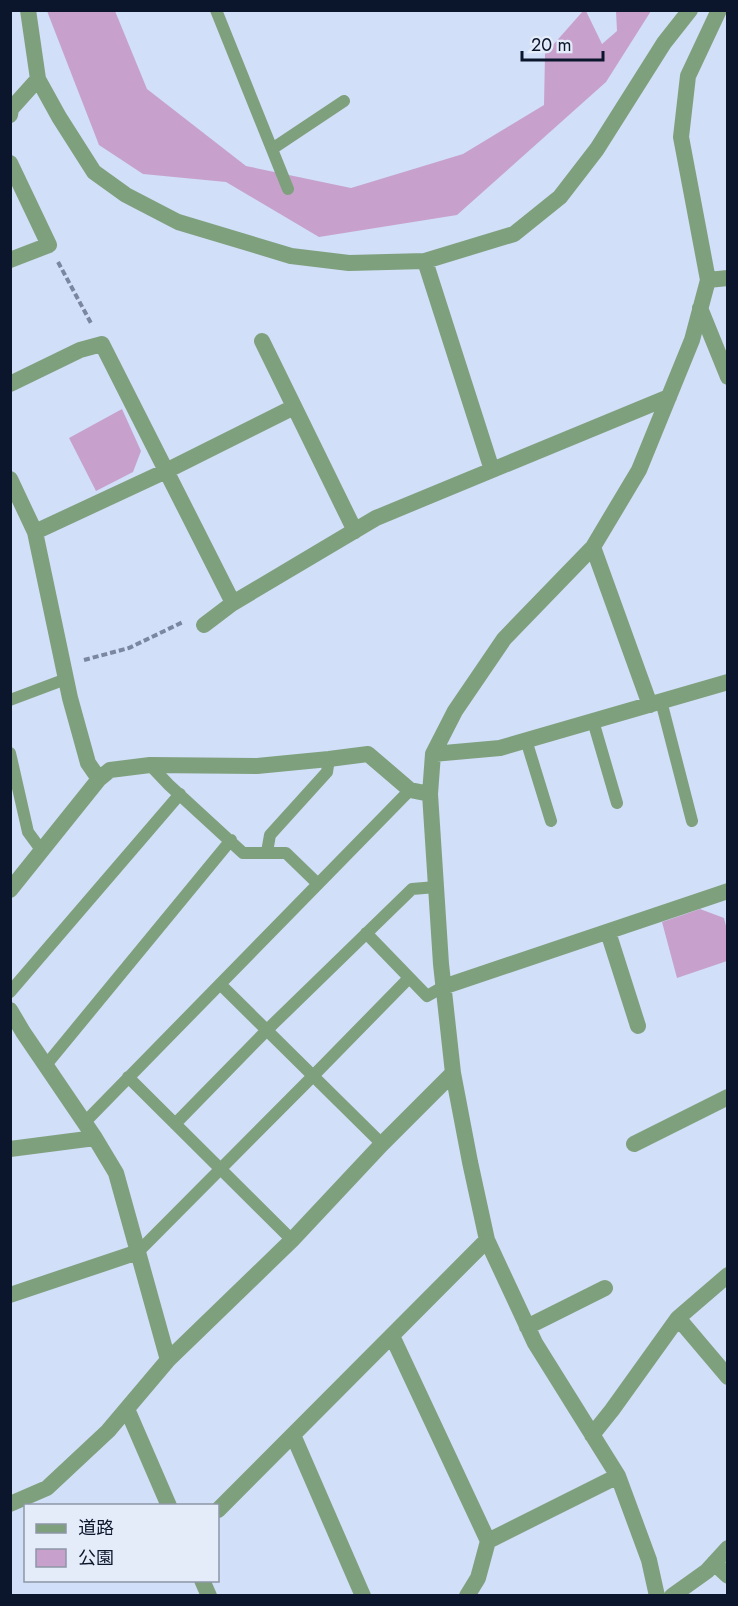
<svg xmlns="http://www.w3.org/2000/svg" width="738" height="1606" viewBox="0 0 738 1606" font-family="Jost,'Noto Sans JP',sans-serif">
<style>
.green{fill:#c7a1cc}
.lines{fill:none;stroke-linecap:round;stroke-linejoin:round}
.path{stroke:#7b87a0;stroke-width:4;stroke-dasharray:6 3;stroke-linecap:butt}
.service{stroke:#7fa07d;stroke-width:12}
.minor{stroke:#7fa07d;stroke-width:16}
</style>
<rect width="100%" height="100%" fill="#d1dff9"/>
<!-- green -->
<path class="green" d="M 47,11 L 115,11 L 147,89 L 246,166 L 351,188 L 463,154 L 544,105 L 545,54 L 583,11 L 586,11 L 602,44 L 617,31 L 616,11 L 651,11 L 606,82 L 457,215 L 319,237 L 226,182 L 143,174 L 99,145 Z
M 122,409 L 141,451 L 133,472 L 96,491 L 69,438 Z
M 700,909 L 724,918 L 727,930 L 727,961 L 677,978 L 662,922 Z"/>
<g class="lines">
<!-- path -->
<path class="path" d="M 58,262 L 92,325
M 84,660 L 129,648 L 183,622"/>
<!-- service -->
<path class="service" d="M 216,10 L 288,189
M 272,149 L 344,101
M 10,700 L 66,679
M 661,701 L 692,821
M 593,721 L 617,803
M 526,740 L 551,821
M 10,753 L 28,832 L 42,851
M 150,765 L 169,785 L 243,853 L 286,853 L 318,884
M 267,852 L 270,835 L 327,772 L 329,759
M 366,933 L 427,996 L 443,987
M 220,984 L 382,1144
M 10,992 L 180,794
M 46,1065 L 231,840
M 128,1077 L 292,1240
M 85,1122 L 410,790
M 175,1124 L 267,1030 L 412,889 L 436,887
M 138,1252 L 313,1076 L 409,978"/>
<!-- minor -->
<path class="minor" d="M 28,10 L 38,79 L 59,117 L 94,172 L 126,195 L 178,222 L 291,256 L 349,263 L 425,261 L 514,234 L 560,197 L 597,149 L 664,43 L 690,10
M 10,115 L 11,109 L 38,79
M 10,163 L 49,245 L 10,260
M 425,261 L 492,470
M 708,280 L 728,278
M 700,308 L 728,377
M 262,341 L 355,531
M 10,384 L 80,350 L 102,344 L 233,603 L 376,518 L 669,397
M 10,479 L 35,532 L 70,698 L 88,763 L 99,779
M 35,532 L 166,471 L 294,407
M 593,547 L 650,705
M 204,625 L 233,603
M 433,754 L 500,748 L 728,682
M 10,890 L 99,779 L 110,770 L 150,765 L 257,766 L 329,759 L 368,754 L 410,790 L 430,794
M 608,932 L 638,1026
M 443,987 L 728,891
M 10,1010 L 23,1032 L 95,1138 L 116,1173 L 168,1360
M 634,1144 L 728,1097
M 10,1149 L 95,1138
M 10,1295 L 138,1252
M 678,1318 L 728,1377
M 527,1327 L 605,1288
M 392,1336 L 488,1541
M 127,1409 L 169,1506
M 293,1435 L 363,1596
M 592,1435 L 612,1410 L 678,1318 L 728,1275
M 10,1504 L 47,1488 L 108,1431 L 168,1360 L 292,1240 L 382,1144 L 453,1073
M 218,1510 L 487,1240
M 714,1563 L 728,1576
M 202,1580 L 209,1596
M 467,1596 L 478,1578 L 488,1541 L 618,1476
M 657,1596 L 649,1560 L 618,1476 L 535,1343 L 487,1240 L 470,1162 L 453,1073 L 441,964 L 430,794 L 433,754 L 455,711 L 504,639 L 593,547 L 639,470 L 692,340 L 708,280 L 681,137 L 688,76 L 719,10
M 672,1596 L 707,1571 L 728,1548"/>
</g>
<!-- border -->
<rect width="738" height="1606" fill="none" stroke="#0b162d" stroke-width="24"/>
<!-- legend -->
<rect x="24" y="1504" width="195" height="78" fill="#e4ecf9" stroke="#8d96a7" stroke-width="1.5"/>
<rect x="36" y="1524" width="30" height="9" fill="#7fa07d" stroke="#8d96a7" stroke-width="1.5"/>
<text x="78" y="1534" font-size="18" fill="#0b162d">道路</text>
<rect x="36" y="1549" width="30" height="18" fill="#c7a1cc" stroke="#8d96a7" stroke-width="1.5"/>
<text x="78" y="1564" font-size="18" fill="#0b162d">公園</text>
<!-- scale -->
<path d="M522 51v9h81v-9" fill="none" stroke="#0b162d" stroke-width="3"/>
<text x="531" y="51" font-size="18" fill="#0b162d" stroke="#e4ecf9" stroke-width="4.5" paint-order="stroke">20 m</text>
</svg>
